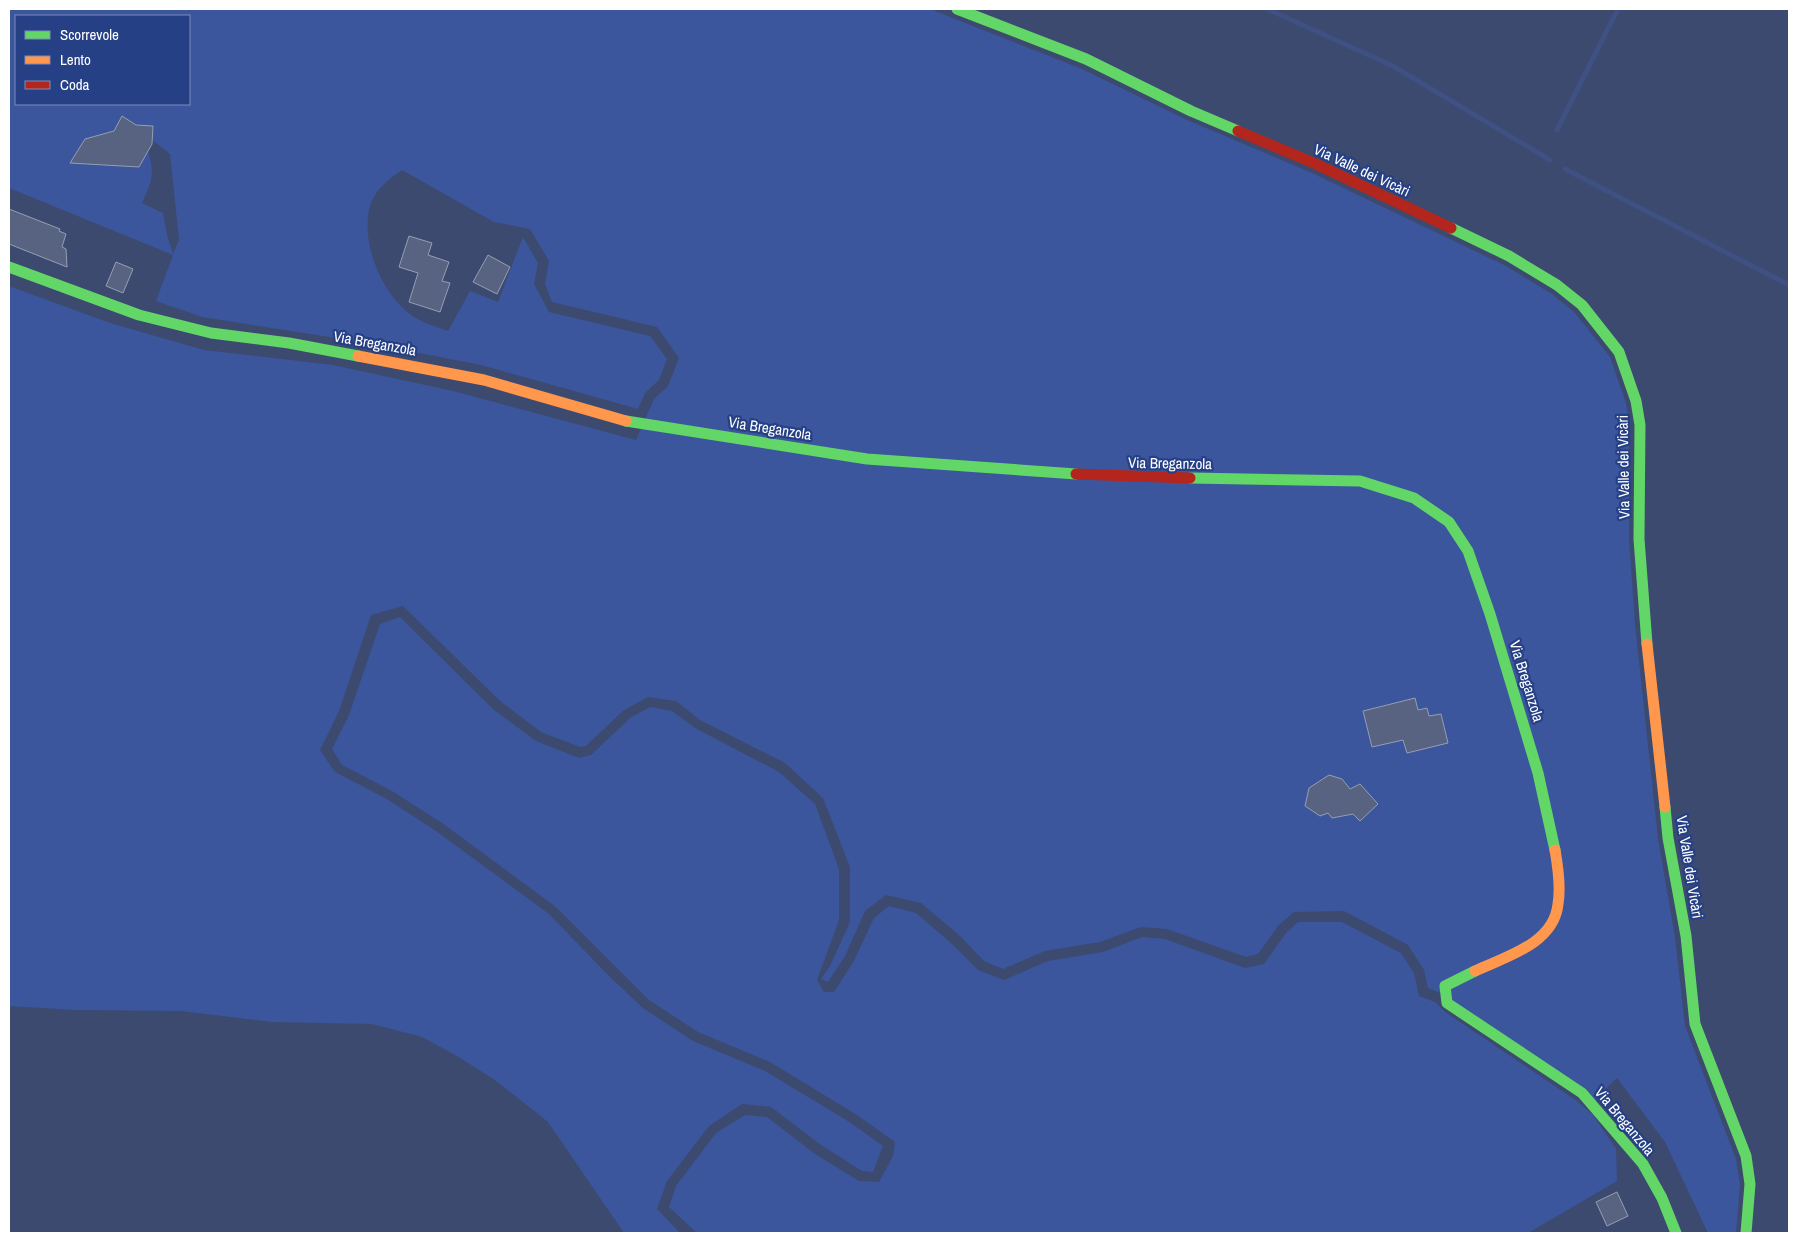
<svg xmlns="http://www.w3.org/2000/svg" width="1798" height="1242" viewBox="0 0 1798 1242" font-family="'Archivo Narrow',sans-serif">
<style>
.green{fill:#3b569c;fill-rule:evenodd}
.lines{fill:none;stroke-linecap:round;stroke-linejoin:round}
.stream{stroke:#3f5083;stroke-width:5}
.building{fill:#586381;stroke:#969eb4}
.fast{stroke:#63d668;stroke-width:11}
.slow{stroke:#ff974d;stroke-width:11}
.jam{stroke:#b3261e;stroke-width:11}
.labels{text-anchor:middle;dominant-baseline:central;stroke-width:4.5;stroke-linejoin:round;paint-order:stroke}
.street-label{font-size:15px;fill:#fff;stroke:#264086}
</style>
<rect width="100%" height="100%" fill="#3c4a70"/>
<!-- green -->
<path class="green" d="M 9,9 L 930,9 L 1082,69 L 1187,120 L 1312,173 L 1504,265 L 1552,294 L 1575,313 L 1610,357 L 1626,403 L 1629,426 L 1629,539 L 1635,624 L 1658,839 L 1675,937 L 1685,1026 L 1736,1159 L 1740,1184 L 1736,1233 L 1708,1233 L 1665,1142 L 1617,1078 L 1593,1101 L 1440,993 L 1428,988 L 1424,970 L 1408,945 L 1344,911 L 1294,912 L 1278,926 L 1258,954 L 1246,957 L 1167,929 L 1141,927 L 1100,942 L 1045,951 L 1003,969 L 984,961 L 959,935 L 921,903 L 886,895 L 865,911 L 845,956 L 828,982 L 821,979 L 830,966 L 850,922 L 850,867 L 823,798 L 785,763 L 700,720 L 676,701 L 648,697 L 624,710 L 586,746 L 580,747 L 541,732 L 500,701 L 403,606 L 371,615 L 339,711 L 320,750 L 335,772 L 387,799 L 436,831 L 549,914 L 608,975 L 643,1008 L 693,1041 L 765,1071 L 851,1123 L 883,1146 L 873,1172 L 862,1171 L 821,1145 L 771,1107 L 742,1104 L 709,1126 L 667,1181 L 657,1209 L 680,1233 L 624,1233 L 548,1122 L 495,1080 L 457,1056 L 422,1037 L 372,1024 L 272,1022 L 181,1011 L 76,1010 L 9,1006 L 9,286 L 110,323 L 204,350 L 333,365 L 453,391 L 636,440 L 654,399 L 668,386 L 679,358 L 657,327 L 552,302 L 545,284 L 549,261 L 530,229 L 494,222 L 402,170 C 389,179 377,188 371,203 C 358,240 383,299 416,318 C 426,324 438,327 448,331 L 470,291 L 498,302 L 523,237 L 538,263 L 534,284 L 549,312 L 650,336 L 667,359 L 659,380 L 645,393 L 638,409 L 481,365 L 368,343 L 202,317 L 156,301 L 173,255 L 9,188 ZM 16,16 L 189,16 L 189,104 L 16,104 ZM 122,116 L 170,154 L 179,240 L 173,254 L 167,235 L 163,213 L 142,203 C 152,181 155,174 148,151 L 70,163 L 85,139 L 114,131 Z
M 400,617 L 493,709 L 536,741 L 579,758 L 591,755 L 630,718 L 650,707 L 672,711 L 695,728 L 779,772 L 815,804 L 839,869 L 839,920 L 817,980 L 824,992 L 834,992 L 854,961 L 874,918 L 889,906 L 916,913 L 951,943 L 978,970 L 1004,980 L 1048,961 L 1103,952 L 1142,937 L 1165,939 L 1245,968 L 1264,964 L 1286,933 L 1298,922 L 1342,922 L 1401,953 L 1414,973 L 1419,996 L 1435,1002 L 1445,1012 L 1577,1101 L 1593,1115 L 1616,1149 L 1617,1181 L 1528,1233 L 697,1233 L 669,1207 L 676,1186 L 716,1133 L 745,1115 L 767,1117 L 815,1154 L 859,1181 L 879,1182 L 893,1156 L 895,1142 L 857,1115 L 770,1062 L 698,1032 L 649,1000 L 556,907 L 442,823 L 392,791 L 342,765 L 332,749 L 349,715 L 380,624 Z"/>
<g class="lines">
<!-- stream -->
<path class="stream" d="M 1267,9 L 1393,66 L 1550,160
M 1557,130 L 1618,9
M 1565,169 L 1789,285"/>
</g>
<!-- building -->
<path class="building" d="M 122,116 L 136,125 L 153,126 L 152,144 L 139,167 L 70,163 L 85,139 L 114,131 Z
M 9,209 L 60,229 L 59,231 L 66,234 L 62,247 L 66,249 L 67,267 L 9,244 Z
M 409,236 L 432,243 L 428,255 L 449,262 L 442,281 L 450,283 L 440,312 L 409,302 L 418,273 L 399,267 Z
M 488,255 L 510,267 L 497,294 L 473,282 Z
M 116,262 L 133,269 L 123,293 L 106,286 Z
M 1415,698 L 1418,710 L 1427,708 L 1429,716 L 1441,714 L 1448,743 L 1407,753 L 1403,740 L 1372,747 L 1363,711 Z
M 1329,775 L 1342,779 L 1350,789 L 1360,784 L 1378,804 L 1360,821 L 1353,814 L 1332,818 L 1328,813 L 1320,816 L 1305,806 L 1309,788 Z
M 1617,1192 L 1628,1216 L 1607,1226 L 1596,1202 Z"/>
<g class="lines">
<!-- fast -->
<path class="fast" d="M 957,9 L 1086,59 L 1191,111 L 1238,131
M 1451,228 L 1509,256 L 1557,285 L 1582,305 L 1619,352 L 1636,401 L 1640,425 L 1639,539 L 1647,644
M 9,267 L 139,315 L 211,333 L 289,343 L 358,356
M 626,421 L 867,459 L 1076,474
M 1190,478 L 1360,481 L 1414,498 L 1449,522 L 1468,551 L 1490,614 L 1538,773 L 1555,850
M 1665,807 L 1668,838 L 1686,936 L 1695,1024 L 1746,1156 L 1750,1184 L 1746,1233
M 1475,971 L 1445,986 L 1447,1003 L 1582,1093 L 1643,1164 L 1662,1198 L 1676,1233"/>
<!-- slow -->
<path class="slow" d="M 358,356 L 484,380 L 626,421
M 1647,644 L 1665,807
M 1475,971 C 1505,957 1554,944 1558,904 C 1561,887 1558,867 1555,850"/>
<!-- jam -->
<path class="jam" d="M 1238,131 L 1316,164 L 1451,228
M 1076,474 L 1190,478"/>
</g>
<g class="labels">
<!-- street labels -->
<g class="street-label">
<text transform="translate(1362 170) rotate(25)">Via Valle dei Vicàri</text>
<text transform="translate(375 343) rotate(10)">Via Breganzola</text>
<text transform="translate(770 428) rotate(9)">Via Breganzola</text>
<text transform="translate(1170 463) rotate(1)">Via Breganzola</text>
<text transform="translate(1623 467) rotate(-91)">Via Valle dei Vicàri</text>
<text transform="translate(1527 681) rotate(73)">Via Breganzola</text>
<text transform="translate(1690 867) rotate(81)">Via Valle dei Vicàri</text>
<text transform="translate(1625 1121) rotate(50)">Via Breganzola</text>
</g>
</g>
<!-- border -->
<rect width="1798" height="1242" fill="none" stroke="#ffffff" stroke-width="20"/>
<!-- legend -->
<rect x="15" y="15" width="175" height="90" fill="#264086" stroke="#7d8cb6"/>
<rect x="25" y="31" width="25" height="8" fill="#63d668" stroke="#7d8cb6"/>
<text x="60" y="40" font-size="15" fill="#ffffff">Scorrevole</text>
<rect x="25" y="56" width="25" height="8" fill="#ff974d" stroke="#7d8cb6"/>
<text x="60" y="65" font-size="15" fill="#ffffff">Lento</text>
<rect x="25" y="81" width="25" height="8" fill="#b3261e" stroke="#7d8cb6"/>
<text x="60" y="90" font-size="15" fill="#ffffff">Coda</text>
</svg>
